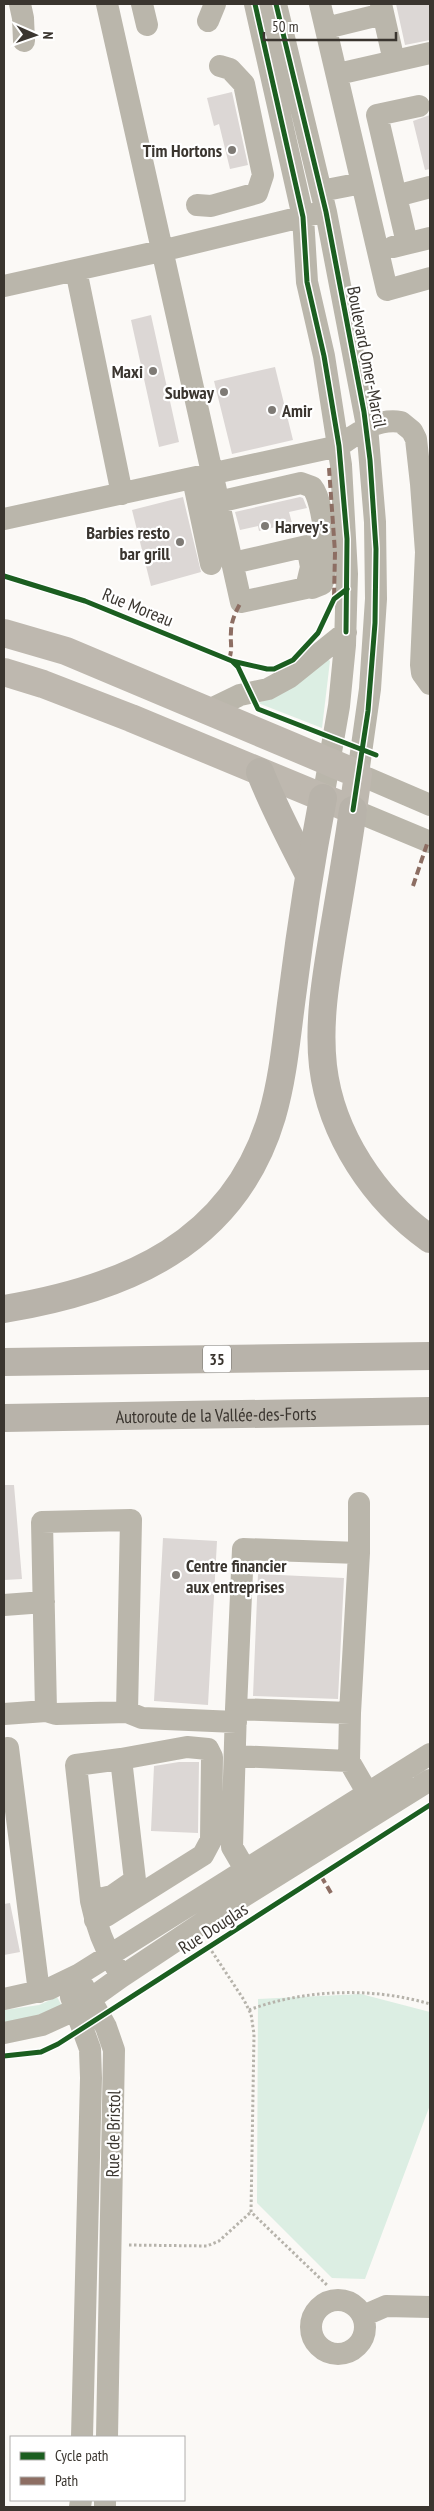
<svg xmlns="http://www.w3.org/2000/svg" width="434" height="2511" viewBox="0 0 434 2511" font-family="'PT Sans Narrow',sans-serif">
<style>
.green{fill:#dceee3}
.building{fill:#dcd7d5}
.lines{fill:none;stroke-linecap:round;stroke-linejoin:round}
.path{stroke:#b6b3ab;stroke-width:3;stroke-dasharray:2.5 2.5;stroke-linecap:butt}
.minor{stroke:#bab6ab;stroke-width:22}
.major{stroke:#beb8af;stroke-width:28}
.highway{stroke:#b8b3aa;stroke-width:28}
.quiet{stroke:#8d6e63;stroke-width:4;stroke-dasharray:8 4;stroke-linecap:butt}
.cycleway-casing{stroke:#fff;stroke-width:8}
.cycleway{stroke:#1b5e20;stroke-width:5}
.poi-dot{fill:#7e7a75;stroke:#fff;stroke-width:2}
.labels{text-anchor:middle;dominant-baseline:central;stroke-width:4.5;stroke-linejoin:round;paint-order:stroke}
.shield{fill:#fff;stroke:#75726d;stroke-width:1}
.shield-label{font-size:16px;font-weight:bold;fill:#3a352f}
.poi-label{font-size:18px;font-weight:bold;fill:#3a352f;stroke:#fff;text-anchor:end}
.street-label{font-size:18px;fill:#3a352f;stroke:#fff}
</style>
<rect width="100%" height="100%" fill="#fbf9f6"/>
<!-- green -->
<path class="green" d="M 327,658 L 330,661 L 322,728 L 258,703 L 269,699 Z
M 361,1994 L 430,2012 L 430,2105 L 365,2279 L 332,2278 L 257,2203 L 258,1999 Z
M 57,1997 L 62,2006 L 51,2012 L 4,2023 L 4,2010 L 39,2005 Z"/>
<!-- building -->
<path class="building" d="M 396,4 L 430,4 L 430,40 L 405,45 Z
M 232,92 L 248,165 L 230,169 L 219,124 L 214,126 L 207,98 Z
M 430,115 L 430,169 L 425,170 L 413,121 Z
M 151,315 L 179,442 L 159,447 L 131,320 Z
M 275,367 L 293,440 L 232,454 L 214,381 Z
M 183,497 L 201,572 L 151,586 L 132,510 Z
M 300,497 L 303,498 L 307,508 L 289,512 L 292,523 L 259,531 L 258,526 L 240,530 L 235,512 Z
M 4,1485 L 14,1485 L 22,1579 L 4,1580 Z
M 163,1538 L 217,1541 L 208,1705 L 154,1701 Z
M 258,1574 L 344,1578 L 338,1699 L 253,1696 Z
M 179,1762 L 199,1762 L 198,1833 L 151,1831 L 154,1766 Z
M 10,1903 L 20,1952 L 4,1955 L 4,1904 Z"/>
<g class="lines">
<!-- path -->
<path class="path" d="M 209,1947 L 244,2000 L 251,2014 L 254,2034 L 251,2212 L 327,2285
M 249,2010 C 304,1989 374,1987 430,2004
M 129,2245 L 207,2246 L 219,2241 L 251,2212"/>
<!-- minor -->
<path class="minor" d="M 20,4 L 23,18 L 24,41
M 107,4 L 241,602 L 306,588 L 311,567 L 307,546 L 233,563
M 142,4 L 147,25
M 255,4 L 303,217 L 307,282 L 324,356 L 341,465 L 347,574 L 345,645 L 339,706 L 323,798
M 276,4 L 326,212 L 367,426 L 375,522 L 376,599 L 370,689 L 358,774 L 430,805
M 320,4 L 362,183 L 321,191
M 381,4 L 394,61
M 208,21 L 215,4
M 326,28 L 383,14
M 338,74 L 430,53
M 362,183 L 387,290 L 430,278
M 396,196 L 430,187
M 197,205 L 211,206 L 257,193 L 263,175 L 244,84 L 230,69 L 220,66
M 407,243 L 377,115 L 419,106
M 393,247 L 430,238
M 76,270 L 122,494
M 4,286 L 161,251 L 318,213
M 193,479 L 211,564
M 218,502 L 301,483 L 312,487 C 324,501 330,568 322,584 L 312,588
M 4,519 L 339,446 C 358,433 376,418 401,422 L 412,431 L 416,439 L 421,484 L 426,552 L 421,665 L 422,673 L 430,684
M 209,710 L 240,695 L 268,689 L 290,677 L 346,632
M 353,810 L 430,842
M 359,1553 L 359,1503
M 4,1605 L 44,1602
M 236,1709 L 243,1549 L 359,1553 L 350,1713
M 46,1711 L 42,1522 L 131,1520 L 127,1712
M 4,1714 L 46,1711 L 56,1714 L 127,1712 L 142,1718 L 236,1722
M 8,1748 L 39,1992
M 235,1756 L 349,1761
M 246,1871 L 232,1847 L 236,1709 L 350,1713 L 349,1761 L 367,1792
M 91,1901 L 112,1896 L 135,1880 L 121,1759 L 76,1765 L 91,1901 C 96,1926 104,1947 117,1969
M 95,1920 L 106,1916 L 203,1855 L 211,1840 L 212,1757 L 208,1749 L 187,1747 L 121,1759
M 83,1986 L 106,2027 L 114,2050 L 107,2437
M 71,1997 L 90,2049 L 91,2078 L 82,2437
M 4,1999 L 49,1989 L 78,1975 L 430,1754
M 4,2033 L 42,2025 L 75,2010 L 121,1977 L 225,1908 L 430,1780
M311 2327a27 27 0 1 1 54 0a27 27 0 1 1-54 0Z
M 363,2316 L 386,2306 L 430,2307
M 80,2507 L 81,2500
M 105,2507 L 105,2500"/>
<!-- major -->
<path class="major" d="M 4,633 L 66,651 L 358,774 L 353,810 L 131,718 L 43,684 L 4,672"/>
<!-- highway -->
<g class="highway">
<path d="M 260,772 C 274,808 292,841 309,875"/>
<path d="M 353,810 C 347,852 340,893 333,934 C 326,977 318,1022 323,1066 C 331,1135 375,1200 430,1239"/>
<path d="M 4,1309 C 125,1289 234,1244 272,1116 C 284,1075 287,1031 293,989 C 301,925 311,861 323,798"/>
<path d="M 4,1362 L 430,1356"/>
<path id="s1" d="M 4,1418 L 430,1411"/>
</g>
<!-- quiet -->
<path class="quiet" d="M 329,468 L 335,552 L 334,599
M 229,659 C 233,649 230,643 231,632 C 231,621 236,611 241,602
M 413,886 L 428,841
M 321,1876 L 331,1893"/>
<defs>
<path id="cycleway" d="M 255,4 L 303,217 L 307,282 L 324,356 L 339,446 L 347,539 L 346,632
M 276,4 L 326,212 L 364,412 L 370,460 L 376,549 L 375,623 L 368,711 L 353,810
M 4,576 L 85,601 L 232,661 L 238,667 L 258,709 L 376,755
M 232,661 L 267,669 L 274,669 L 293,660 L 318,633 L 334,599 L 347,589
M 4,2056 L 41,2052 L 58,2044 L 430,1805"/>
</defs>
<!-- cycleway casing -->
<use href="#cycleway" class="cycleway-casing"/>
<!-- cycleway -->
<use href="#cycleway" class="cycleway"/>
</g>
<!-- markers -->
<g class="poi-dot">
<circle cx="232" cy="150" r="5"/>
<circle cx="153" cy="371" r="5"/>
<circle cx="224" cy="392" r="5"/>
<circle cx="272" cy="410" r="5"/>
<circle cx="265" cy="526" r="5"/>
<circle cx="180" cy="542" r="5"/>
<circle cx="176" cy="1575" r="5"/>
</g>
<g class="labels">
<!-- shield labels -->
<rect class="shield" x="203" y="1345.5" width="28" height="27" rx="4"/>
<g class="shield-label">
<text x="217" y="1359">35</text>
</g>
<!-- poi labels -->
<g class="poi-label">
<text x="222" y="150">Tim Hortons</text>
<text x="143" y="371">Maxi</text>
<text x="214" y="392">Subway</text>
<text x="282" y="410" text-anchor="start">Amir</text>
<text x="275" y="526" text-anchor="start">Harvey's</text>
<text x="170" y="532">Barbies resto<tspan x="170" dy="21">bar grill</tspan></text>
<text x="186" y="1565" text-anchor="start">Centre financier<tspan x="186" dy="21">aux entreprises</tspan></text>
</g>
<!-- street labels -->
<g class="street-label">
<text transform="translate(367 357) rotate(79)">Boulevard Omer-Marcil</text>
<text transform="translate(138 607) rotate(22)">Rue Moreau</text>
<text stroke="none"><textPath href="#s1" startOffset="212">Autoroute de la Vallée-des-Forts</textPath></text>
<text transform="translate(213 1928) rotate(-33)">Rue Douglas</text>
<text transform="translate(113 2134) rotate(-89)">Rue de Bristol</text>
</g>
</g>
<!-- border -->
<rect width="434" height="2511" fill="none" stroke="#3a352f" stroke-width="10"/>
<!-- legend -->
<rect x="10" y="2436" width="175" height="65" fill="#ffffff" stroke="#b0aeac"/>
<rect x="20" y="2452" width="25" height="8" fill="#1b5e20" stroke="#b0aeac"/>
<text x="55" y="2461" font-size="15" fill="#3a352f">Cycle path</text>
<rect x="20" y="2477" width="25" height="8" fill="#8d6e63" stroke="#b0aeac"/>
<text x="55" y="2486" font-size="15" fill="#3a352f">Path</text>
<!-- north arrow -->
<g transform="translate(35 35) rotate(92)" stroke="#ffffff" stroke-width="4" paint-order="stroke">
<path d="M0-4L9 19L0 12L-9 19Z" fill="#3a352f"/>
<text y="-8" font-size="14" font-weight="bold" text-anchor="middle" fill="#3a352f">N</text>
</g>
<!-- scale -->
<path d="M264 32v8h132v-8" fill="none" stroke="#3a352f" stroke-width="2.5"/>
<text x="272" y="32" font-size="15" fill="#3a352f" stroke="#ffffff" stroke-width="4" paint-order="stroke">50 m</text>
</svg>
